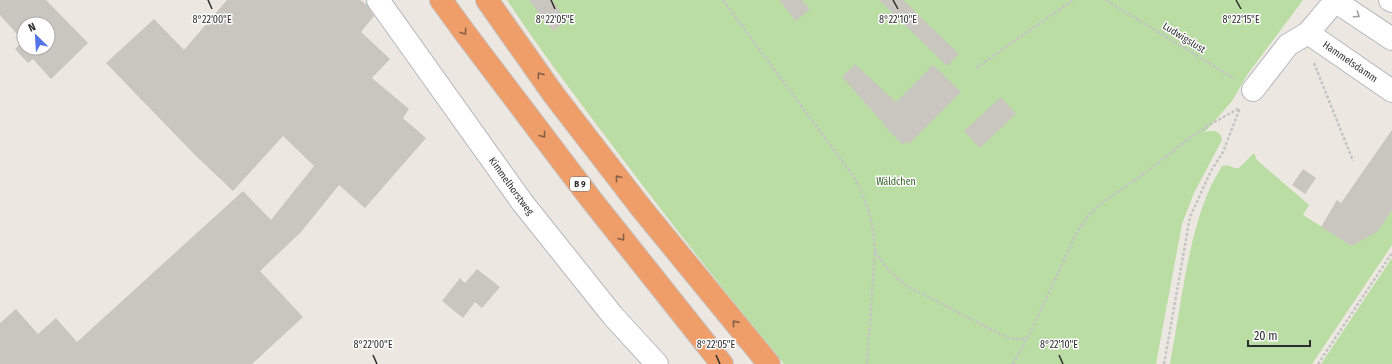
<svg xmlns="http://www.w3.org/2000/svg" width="1392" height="364" viewBox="0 0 1392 364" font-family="'Fira Sans Condensed',sans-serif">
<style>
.green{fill:#badda3}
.building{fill:#c9c5bf;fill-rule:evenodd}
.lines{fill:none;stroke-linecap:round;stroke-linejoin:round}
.minor-casing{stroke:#b4b7bf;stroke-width:24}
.highway-casing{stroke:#c4c4c4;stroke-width:24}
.path{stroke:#c4c4c4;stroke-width:2.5;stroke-dasharray:3 2;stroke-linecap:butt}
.minor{stroke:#fff;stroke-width:22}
.highway{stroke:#ef9e6a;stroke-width:22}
.oneway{stroke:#a0a0a0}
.oneway2{stroke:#846048}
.ticks{fill:none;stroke:#2d2d2d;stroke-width:1.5}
.labels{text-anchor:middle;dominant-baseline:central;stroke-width:3;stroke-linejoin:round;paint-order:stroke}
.shield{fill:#fff;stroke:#6c6c6c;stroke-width:1}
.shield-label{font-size:9px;font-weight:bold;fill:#2d2d2d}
.street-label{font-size:10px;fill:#2d2d2d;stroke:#fff}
.park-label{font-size:10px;fill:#336423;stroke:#fff}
.ticks-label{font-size:10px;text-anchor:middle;fill:#2d2d2d;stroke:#fff;stroke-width:3;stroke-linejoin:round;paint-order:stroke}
</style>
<rect width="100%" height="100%" fill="#ede7e1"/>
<!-- green -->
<path class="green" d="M 507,0 L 1303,0 L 1247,75 L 1232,101 L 1205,132 C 1212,130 1221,130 1222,140 L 1194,193 L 1182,224 L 1156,364 L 784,364 C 723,290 664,214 606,137 C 572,92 538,47 507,0 Z
M 1254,153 L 1257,160 L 1309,205 L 1303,215 L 1352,246 L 1373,233 L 1384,217 L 1386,219 L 1392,210 L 1392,245 L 1312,364 L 1170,364 C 1175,335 1180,305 1185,276 C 1193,237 1201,199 1222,166 C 1229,163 1232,169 1239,168 Z
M 1392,258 L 1392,364 L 1321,364 Z"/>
<!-- building -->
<path class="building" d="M 0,0 L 46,0 L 88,43 L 51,79 L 33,59 L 28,63 L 15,49 L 23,41 L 0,15 ZM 24,24 L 48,24 L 48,48 L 24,48 Z
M 227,0 L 360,0 L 367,5 L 374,16 L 361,32 L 390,59 L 372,78 L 409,109 L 403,118 L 426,138 L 365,208 L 339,185 L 301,232 L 260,271 L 303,317 L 252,364 L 0,364 L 0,323 L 16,309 L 38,334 L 56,318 L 77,342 L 243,191 L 271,220 L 314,166 L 283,136 L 233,191 L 194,154 L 106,63 L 154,19 L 184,50 Z
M 529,0 L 552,0 L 567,21 L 553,31 Z
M 779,0 L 802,0 L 810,9 L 796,21 Z
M 879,0 L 903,0 L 959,54 L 947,66 Z
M 855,64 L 896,102 L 933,65 L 961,92 L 909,144 L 907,141 L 903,145 L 883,125 L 884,124 L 842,77 Z
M 1001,97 L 1016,114 L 980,148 L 964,131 Z
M 1392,130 L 1392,210 L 1378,231 L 1352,246 L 1321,227 L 1337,200 L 1341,203 Z
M 1303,169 L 1316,178 L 1305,194 L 1292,185 Z
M 477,269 L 500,287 L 482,308 L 475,302 L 463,318 L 442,301 L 460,278 L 465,283 Z"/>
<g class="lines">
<defs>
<g id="minor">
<path id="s1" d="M 378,0 L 522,202 L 613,316 L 657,364"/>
<path d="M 1390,0 L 1392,1"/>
<path d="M 1335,1 L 1392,39"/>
<path id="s2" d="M 1308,33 L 1392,91"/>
<path d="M 1253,90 L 1288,45 L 1308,33 L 1336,0"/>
</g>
<path id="highway" d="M 441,0 L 465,33 L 590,198 L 722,364
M 487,0 L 554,95 L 642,209 L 769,364"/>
</defs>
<!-- minor casing -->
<use href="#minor" class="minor-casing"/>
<!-- highway casing -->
<use href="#highway" class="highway-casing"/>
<!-- path -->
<path class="path" d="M 723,0 L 854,177 C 868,204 873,220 875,251 L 867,364
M 1106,0 L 1235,79
M 1314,63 L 1353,161
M 976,68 L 1073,0
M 875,251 C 884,265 893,276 907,286 L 1010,339 L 1026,339 L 1033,327 L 1076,234 L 1087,217 L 1099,205 L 1148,171 L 1191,137 L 1209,125 L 1240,108
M 1013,364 L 1026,340
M 1164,364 L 1190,217 L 1211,171 L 1223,152 L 1240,108
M 1318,364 L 1392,253"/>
<!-- minor -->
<use href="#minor" class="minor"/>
<!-- highway -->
<use href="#highway" class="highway"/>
</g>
<!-- one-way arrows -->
<defs><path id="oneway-chevron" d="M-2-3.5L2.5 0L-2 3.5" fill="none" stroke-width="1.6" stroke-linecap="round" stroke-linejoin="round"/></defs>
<use class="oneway" href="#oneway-chevron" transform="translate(1357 15) rotate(34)"/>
<g class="oneway2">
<use href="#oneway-chevron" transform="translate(464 32) rotate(54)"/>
<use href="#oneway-chevron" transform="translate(540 75) rotate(-125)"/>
<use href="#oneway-chevron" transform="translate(543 135) rotate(53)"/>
<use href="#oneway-chevron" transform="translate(618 178) rotate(-128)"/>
<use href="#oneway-chevron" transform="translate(622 238) rotate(52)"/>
<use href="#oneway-chevron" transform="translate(735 323) rotate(-129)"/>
</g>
<!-- ticks -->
<path class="ticks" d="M 208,0 L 212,9M 551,0 L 555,9M 893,0 L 898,9M 1236,0 L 1241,9M 373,355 L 377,364M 716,355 L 720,364M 1059,355 L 1063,364"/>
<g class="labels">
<!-- shield labels -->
<rect class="shield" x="570" y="177" width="20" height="14" rx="3"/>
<g class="shield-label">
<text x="580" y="184">B 9</text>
</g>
<!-- street labels -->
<g class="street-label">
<text transform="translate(1184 38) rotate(32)">Ludwigslust</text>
<text stroke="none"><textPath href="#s2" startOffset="51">Hammelsdamm</textPath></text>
<text stroke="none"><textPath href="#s1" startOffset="229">Kimmelhorstweg</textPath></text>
</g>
<!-- park labels -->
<g class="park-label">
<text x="896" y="182">Wäldchen</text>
</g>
</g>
<g class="ticks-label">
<text x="555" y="23">8°22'05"E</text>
<text x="898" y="23">8°22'10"E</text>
<text x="1241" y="23">8°22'15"E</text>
<text x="212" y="23">8°22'00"E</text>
<text x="373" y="348">8°22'00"E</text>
<text x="716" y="348">8°22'05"E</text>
<text x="1059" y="348">8°22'10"E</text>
</g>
<!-- north arrow -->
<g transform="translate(36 36) rotate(335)"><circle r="19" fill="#ffffff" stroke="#ababab"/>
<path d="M0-3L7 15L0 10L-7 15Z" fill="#5275e8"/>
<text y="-6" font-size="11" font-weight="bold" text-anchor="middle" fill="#2d2d2d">N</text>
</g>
<!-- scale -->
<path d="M1248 340v6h62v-6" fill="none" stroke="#2d2d2d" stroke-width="2"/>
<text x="1254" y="340" font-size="12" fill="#2d2d2d" stroke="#ffffff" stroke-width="3" paint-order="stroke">20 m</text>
</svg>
